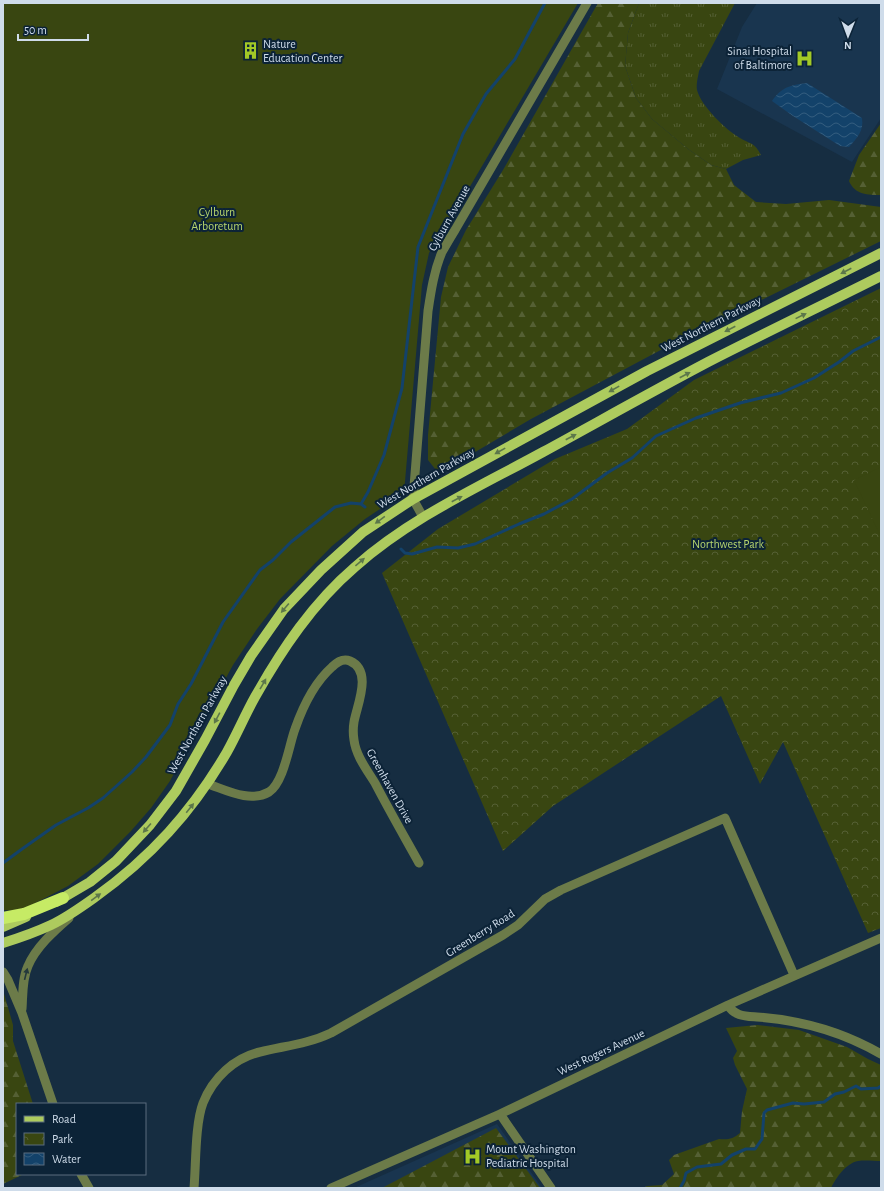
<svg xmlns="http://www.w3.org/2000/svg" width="884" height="1191" viewBox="0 0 884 1191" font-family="'Alegreya Sans',sans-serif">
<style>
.built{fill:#19354f}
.grass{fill:url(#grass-tufts)}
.forest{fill:url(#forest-firs)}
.park{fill:url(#park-crowns)}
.garden{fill:#394611}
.water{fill:url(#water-waves)}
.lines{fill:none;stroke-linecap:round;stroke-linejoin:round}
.stream{stroke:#13426a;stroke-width:3}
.minor{stroke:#6c7b49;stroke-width:9}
.major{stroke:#adcb5e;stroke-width:10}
.highway{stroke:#c6eb65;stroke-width:12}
.oneway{fill:#5c774a}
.oneway2{fill:#24393c}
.labels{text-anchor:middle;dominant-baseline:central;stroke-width:4;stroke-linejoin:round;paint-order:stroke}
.poi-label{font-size:12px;fill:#cfdcea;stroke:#0c2337;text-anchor:start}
.park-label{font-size:12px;fill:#b7d56d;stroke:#0c2337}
.street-label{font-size:12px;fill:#cfdcea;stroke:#0c2337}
</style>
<defs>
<pattern id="grass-tufts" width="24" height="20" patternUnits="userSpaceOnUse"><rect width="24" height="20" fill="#394611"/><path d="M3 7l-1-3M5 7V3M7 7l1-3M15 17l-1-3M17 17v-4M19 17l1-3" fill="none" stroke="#556034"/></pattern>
<pattern id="forest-firs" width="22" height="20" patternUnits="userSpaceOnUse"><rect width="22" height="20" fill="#394611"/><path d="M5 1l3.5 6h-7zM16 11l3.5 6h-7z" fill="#556034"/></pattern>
<pattern id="park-crowns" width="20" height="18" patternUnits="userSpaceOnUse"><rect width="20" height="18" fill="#394611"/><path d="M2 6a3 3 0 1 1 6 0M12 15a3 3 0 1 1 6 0" fill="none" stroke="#556034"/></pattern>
<pattern id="water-waves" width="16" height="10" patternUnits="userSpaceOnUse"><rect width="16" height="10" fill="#13426a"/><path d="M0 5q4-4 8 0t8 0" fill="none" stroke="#345d7f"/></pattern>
</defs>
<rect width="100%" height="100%" fill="#162d41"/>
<!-- built -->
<path class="built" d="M 757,3 L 881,3 L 881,118 L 852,162 L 717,89 L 742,27 Z
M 497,1124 L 542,1188 L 354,1188 Z"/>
<!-- grass -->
<path class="grass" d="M 639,3 L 735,3 L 699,71 C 698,77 696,84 697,90 C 701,106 726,130 740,138 C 752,145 754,142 761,155 L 743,160 L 726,169 L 711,165 L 688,149 L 652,119 L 636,98 L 625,66 L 628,33 Z"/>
<!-- forest -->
<path class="forest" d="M 598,3 L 639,3 L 628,33 L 625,66 L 636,98 L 652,119 L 688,149 L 711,165 L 726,169 L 734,185 L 756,202 L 786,204 L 829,200 L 881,207 L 881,241 L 672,344 L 531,419 L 448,468 L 436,470 L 428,460 L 428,435 L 441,297 L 448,267 L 466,230 L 503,170 Z
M 881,123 L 881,195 C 868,195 855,195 849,181 L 859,155 Z
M 3,990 L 13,1025 L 13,1041 L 33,1104 L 17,1104 L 17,1174 L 24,1174 L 3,1184 Z
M 757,1025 L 799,1030 L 847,1047 L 868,1059 L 881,1065 L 881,1161 C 874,1161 865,1160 858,1161 C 846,1163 836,1178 831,1188 L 643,1188 L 647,1186 L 662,1185 L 674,1174 L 669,1160 L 674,1155 L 719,1139 C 728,1140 733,1139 740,1133 L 742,1111 L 747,1089 L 735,1065 L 733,1058 L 737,1051 L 726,1028 Z
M 496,1128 L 540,1188 L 382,1188 Z"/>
<!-- park -->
<path class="park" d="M 881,288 L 881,928 L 868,933 L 783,742 L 760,784 L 721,696 L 553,806 L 503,851 L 382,573 L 438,529 L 555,459 L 627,429 L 694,380 Z"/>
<!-- garden -->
<path class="garden" d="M 3,3 L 578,3 L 465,195 L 443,228 L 429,253 L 422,285 L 404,493 L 365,519 L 332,546 L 280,599 L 257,629 L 233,665 L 170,781 L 151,808 L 131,831 L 98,864 L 68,886 L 28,907 L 14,911 L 3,910 Z
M 881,467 L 881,537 L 854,480 Z"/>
<!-- water -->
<path class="water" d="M 807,83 L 862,118 C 864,131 857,138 849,147 L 840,146 L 793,116 L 772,101 C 782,87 790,85 807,83 Z"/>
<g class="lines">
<!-- stream -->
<path class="stream" d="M 361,504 L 368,492 L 384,455 L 402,388 L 418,247 L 463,134 L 486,94 L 515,59 L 545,3
M 401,549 L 405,553 L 412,554 L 437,547 L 458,548 L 475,544 L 519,524 L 544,514 L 572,499 L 607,473 L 632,458 L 656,436 L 696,418 L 740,403 L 781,393 L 814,378 L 839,362 L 853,351 L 881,337
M 3,863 L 22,849 L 56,825 L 88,808 L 103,798 L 132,772 L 146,757 L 170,725 L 178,704 L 191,684 L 223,622 L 260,570 L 273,560 L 291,542 L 335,507 L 351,503 L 361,504 L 365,507
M 680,1188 L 684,1181 L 686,1173 L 697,1167 L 721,1164 L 732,1155 L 746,1149 L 755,1149 L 762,1139 L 764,1113 L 767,1110 L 793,1103 L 804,1104 L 824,1102 L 835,1094 L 844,1092 L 856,1086 L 861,1089 L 878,1088 L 881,1086"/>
<!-- minor -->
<path class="minor" d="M 423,517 L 413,499 L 428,311 C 431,291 434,271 442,252 C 446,245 450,238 455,230 L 587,3
M 208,784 C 226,790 250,803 269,792 C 284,782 289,745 295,729 C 303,706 314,683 332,667 C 337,662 343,658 350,661 C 373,671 357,705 354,722 C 353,728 353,734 354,740 C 356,756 367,770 375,783 C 389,810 404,836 419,863
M 3,972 L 8,980 L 22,1013 L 53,1104
M 728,1005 C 734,1016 745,1016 757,1017 C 800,1020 843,1032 881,1054
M 22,1009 C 23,995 22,979 28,966 C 36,947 54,931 69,918
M 500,1114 L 551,1188
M 81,1174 L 89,1188
M 194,1188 C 196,1165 195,1124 203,1103 C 213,1078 234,1058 260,1052 C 284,1046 308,1044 331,1033 L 503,935 L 518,925 L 545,899 L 561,890 L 725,818 L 794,975
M 331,1188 L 500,1114 L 728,1005 L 881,938"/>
<!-- major -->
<path class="major" d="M 56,902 L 90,882 L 116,861 L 150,825 L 176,791 L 205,740 L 234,685 L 251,656 L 284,609 L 321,570 L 363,532 L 413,499 L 647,371 L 881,253
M 3,927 L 26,917
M 3,943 C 19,938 36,932 51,925 C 66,918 80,908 94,898 C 150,858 192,812 227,752 C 237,734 245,715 255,697 C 282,649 313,603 355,567 C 410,518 479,487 543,452 C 598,422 653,391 708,362 C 765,333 823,305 881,276"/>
<!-- highway -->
<path class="highway" d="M 3,918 L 24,914 L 63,898"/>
</g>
<!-- one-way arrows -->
<defs><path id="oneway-solid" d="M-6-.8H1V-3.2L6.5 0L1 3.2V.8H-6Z"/></defs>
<g class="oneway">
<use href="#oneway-solid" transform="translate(846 271) rotate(153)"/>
<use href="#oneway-solid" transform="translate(801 316) rotate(-26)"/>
<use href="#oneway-solid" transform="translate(730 329) rotate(153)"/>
<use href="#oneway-solid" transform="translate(685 375) rotate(-28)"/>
<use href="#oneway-solid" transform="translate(614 389) rotate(151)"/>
<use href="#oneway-solid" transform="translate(571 437) rotate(-28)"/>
<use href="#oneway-solid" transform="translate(500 451) rotate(151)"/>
<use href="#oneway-solid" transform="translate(457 499) rotate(-28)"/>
<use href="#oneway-solid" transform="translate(380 520) rotate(144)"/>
<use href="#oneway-solid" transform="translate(360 562) rotate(-40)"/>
<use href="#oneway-solid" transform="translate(285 608) rotate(130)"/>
<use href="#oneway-solid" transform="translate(263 684) rotate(-60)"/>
<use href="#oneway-solid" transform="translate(217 718) rotate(118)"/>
<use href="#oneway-solid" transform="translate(190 808) rotate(-51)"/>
<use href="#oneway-solid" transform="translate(147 828) rotate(131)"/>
<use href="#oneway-solid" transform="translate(96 897) rotate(-36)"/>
</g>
<use class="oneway2" href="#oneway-solid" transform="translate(26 974) rotate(-76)"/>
<!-- icons -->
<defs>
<symbol id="building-bare" viewBox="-9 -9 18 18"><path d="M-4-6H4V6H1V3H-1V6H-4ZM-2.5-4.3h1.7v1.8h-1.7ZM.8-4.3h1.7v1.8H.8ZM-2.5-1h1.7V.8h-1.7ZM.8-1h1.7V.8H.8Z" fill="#a3c926" stroke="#0c2337" stroke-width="2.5" paint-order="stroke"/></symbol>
<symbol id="hospital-bare" viewBox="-9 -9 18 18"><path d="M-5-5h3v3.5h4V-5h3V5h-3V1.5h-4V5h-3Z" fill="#a3c926" stroke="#0c2337" stroke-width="2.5" paint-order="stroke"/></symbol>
</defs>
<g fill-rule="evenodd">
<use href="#building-bare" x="238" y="38" width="25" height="25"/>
<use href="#hospital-bare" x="792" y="46" width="25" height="25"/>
<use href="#hospital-bare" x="460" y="1144" width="25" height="25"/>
</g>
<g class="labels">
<!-- poi labels -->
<g class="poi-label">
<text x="263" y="44">Nature<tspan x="263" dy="14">Education Center</tspan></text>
<text x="792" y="51" text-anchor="end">Sinai Hospital<tspan x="792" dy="14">of Baltimore</tspan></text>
<text x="486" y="1149">Mount Washington<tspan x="486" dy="14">Pediatric Hospital</tspan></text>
</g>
<!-- park labels -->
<g class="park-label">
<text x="217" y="212">Cylburn<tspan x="217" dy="14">Arboretum</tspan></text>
<text x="728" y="544">Northwest Park</text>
</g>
<!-- street labels -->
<g class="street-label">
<text transform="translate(449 218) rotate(-61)">Cylburn Avenue</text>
<text transform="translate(711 324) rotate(-27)">West Northern Parkway</text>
<text transform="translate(426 478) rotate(-30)">West Northern Parkway</text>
<text transform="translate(197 725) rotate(-61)">West Northern Parkway</text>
<text transform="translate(390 786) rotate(61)">Greenhaven Drive</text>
<text transform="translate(480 933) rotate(-32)">Greenberry Road</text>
<text transform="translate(601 1052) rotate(-25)">West Rogers Avenue</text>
</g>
</g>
<!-- border -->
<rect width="884" height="1191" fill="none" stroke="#cfdcea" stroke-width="8"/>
<!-- legend -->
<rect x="16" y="1103" width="130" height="72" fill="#0c2337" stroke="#5a6d7f"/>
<rect x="24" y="1116" width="20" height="6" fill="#adcb5e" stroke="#5a6d7f"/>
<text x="52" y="1123" font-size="12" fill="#cfdcea">Road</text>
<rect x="24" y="1133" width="20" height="12" fill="url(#park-crowns)" stroke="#5a6d7f"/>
<text x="52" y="1143" font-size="12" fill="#cfdcea">Park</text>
<rect x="24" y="1153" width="20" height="12" fill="url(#water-waves)" stroke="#5a6d7f"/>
<text x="52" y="1163" font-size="12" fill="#cfdcea">Water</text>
<!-- north arrow -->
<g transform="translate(848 36) rotate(181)" stroke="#0c2337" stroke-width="3" paint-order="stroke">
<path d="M0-3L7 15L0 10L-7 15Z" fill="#cfdcea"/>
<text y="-6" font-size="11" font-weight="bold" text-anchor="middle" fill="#cfdcea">N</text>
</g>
<!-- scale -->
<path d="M18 34v6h70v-6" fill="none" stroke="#cfdcea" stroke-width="2"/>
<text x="24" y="34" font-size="12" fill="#cfdcea" stroke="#0c2337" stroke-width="3" paint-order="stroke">50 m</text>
</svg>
